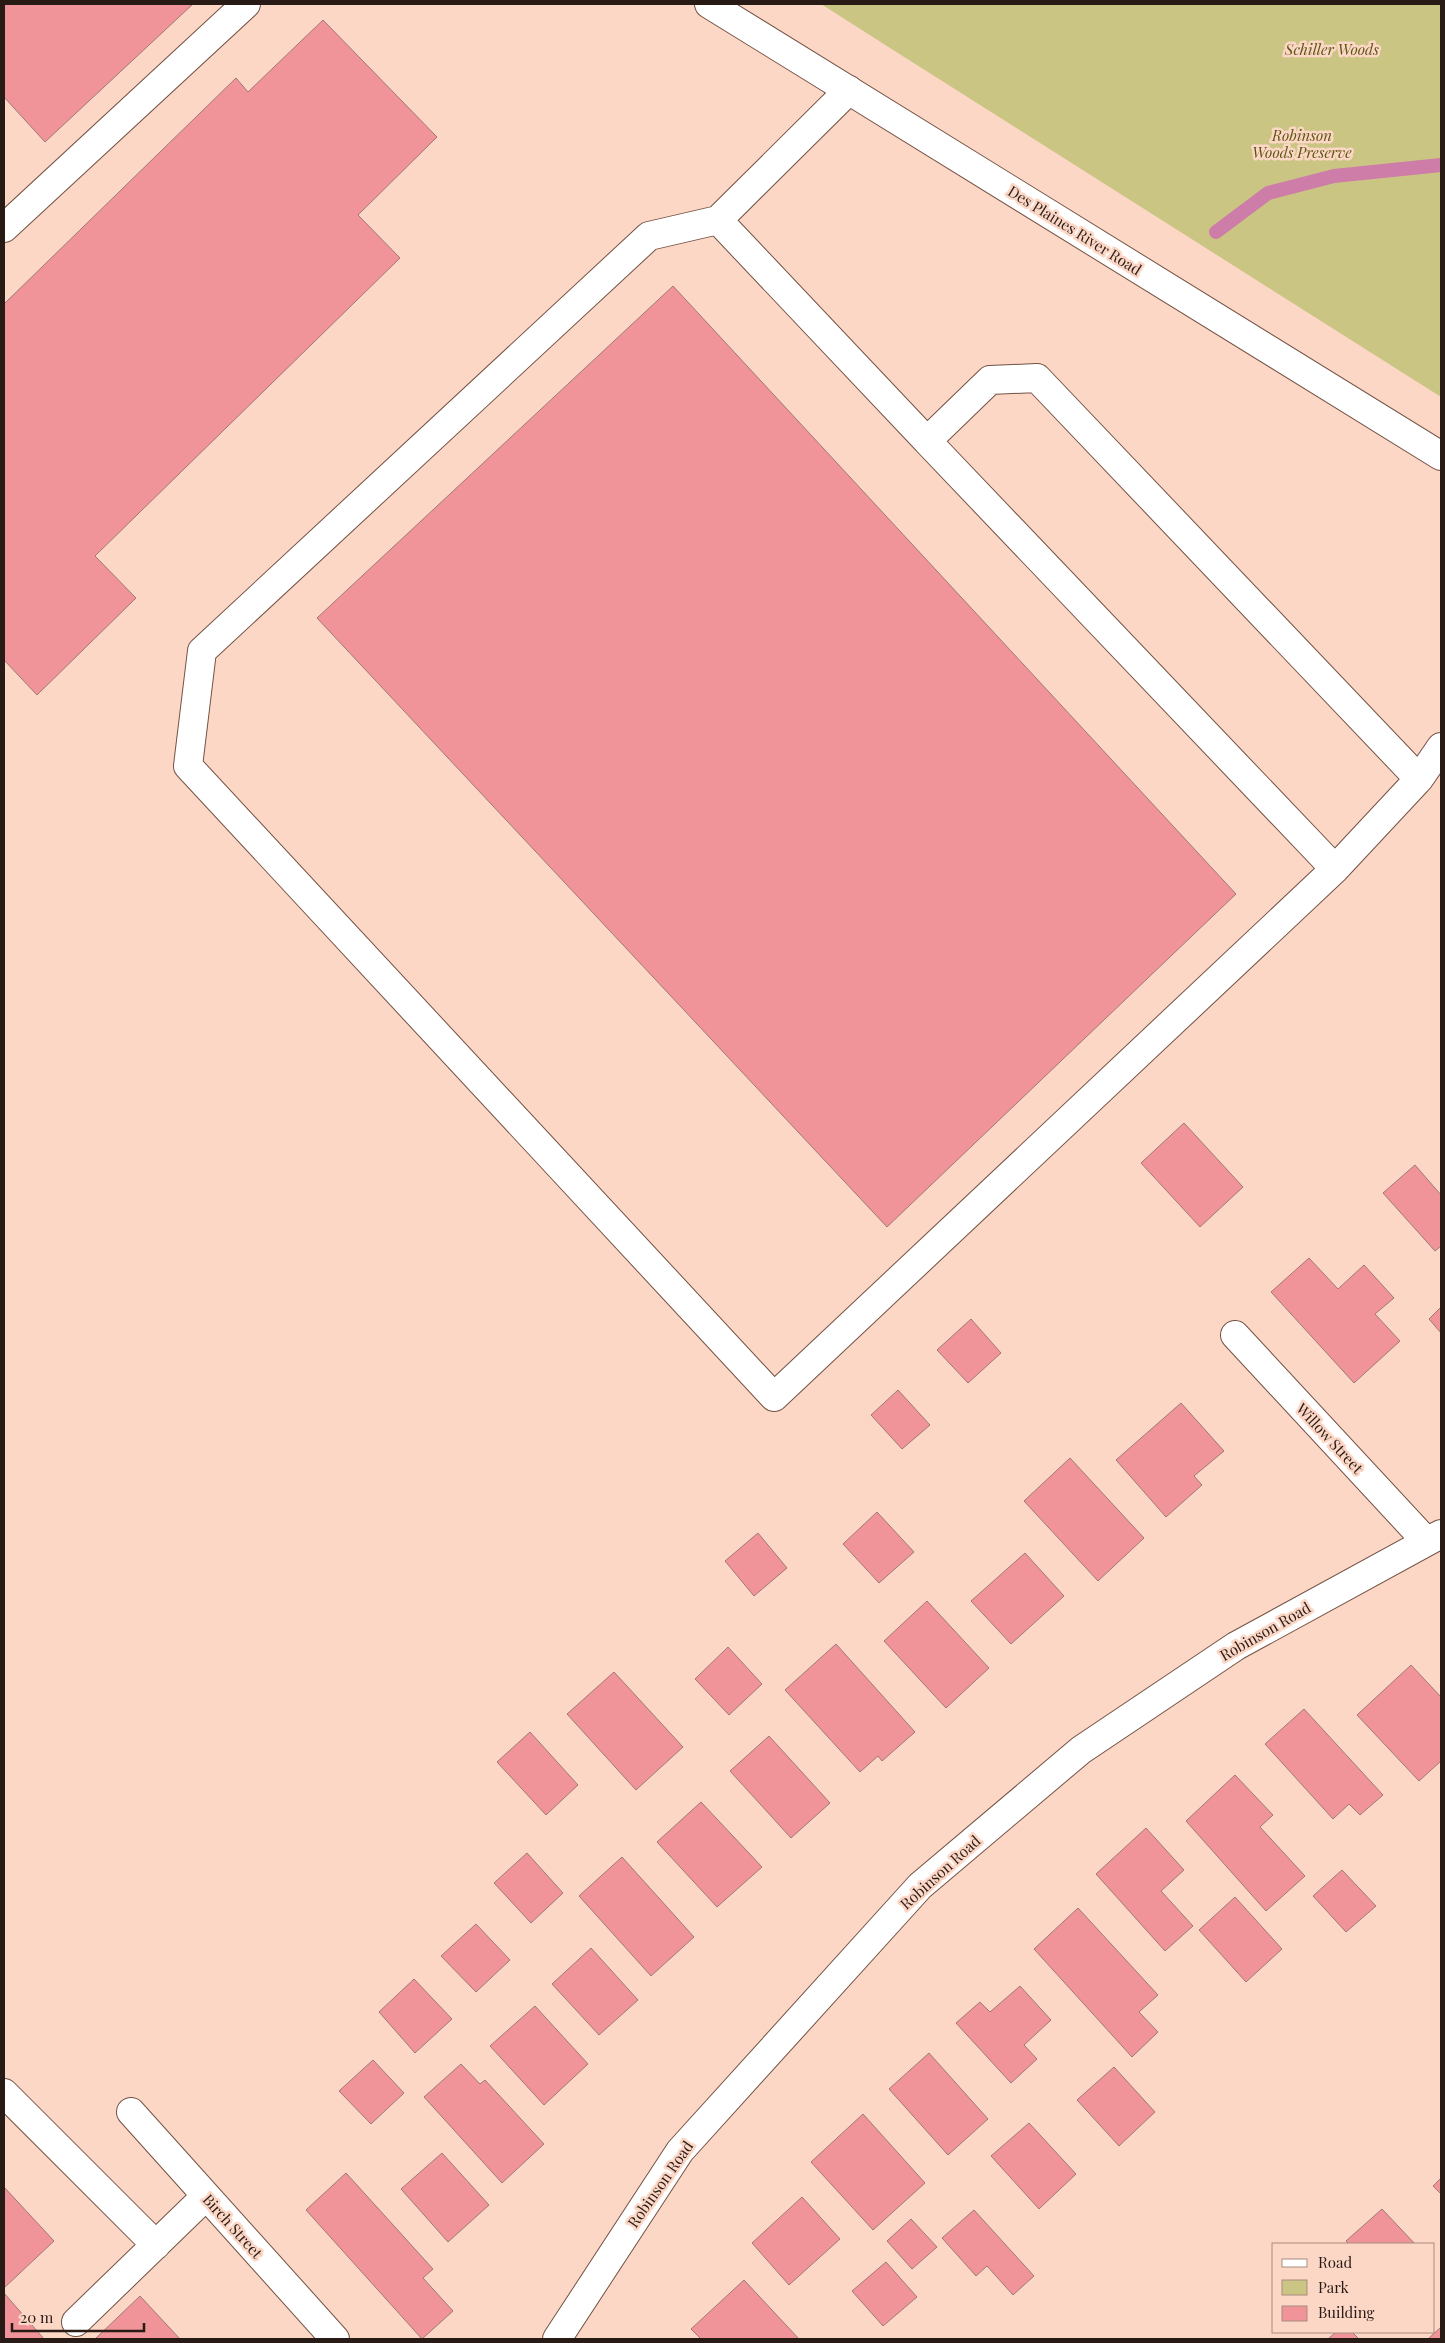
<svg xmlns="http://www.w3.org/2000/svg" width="1445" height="2343" viewBox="0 0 1445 2343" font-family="'Playfair Display',serif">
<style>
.green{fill:#cbc584}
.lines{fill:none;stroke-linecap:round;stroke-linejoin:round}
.stream{stroke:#cd7da8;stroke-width:14}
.building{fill:#f19499;stroke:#9f7879}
.minor-casing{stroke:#725244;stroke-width:30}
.major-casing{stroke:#725244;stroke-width:30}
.minor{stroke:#fff;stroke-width:28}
.major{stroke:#fff;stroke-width:28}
.labels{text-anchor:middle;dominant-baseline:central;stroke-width:5;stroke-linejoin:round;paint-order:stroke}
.park-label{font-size:15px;font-style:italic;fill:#5d5613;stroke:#fdd7c6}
.street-label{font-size:15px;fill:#281b15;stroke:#fdd7c6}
</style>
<rect width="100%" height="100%" fill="#fdd7c6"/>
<!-- green -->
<path class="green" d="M 821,4 L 1441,4 L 1441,397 L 901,55 Z"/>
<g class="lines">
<!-- stream -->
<path class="stream" d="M 1216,232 L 1268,193 L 1334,176 L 1441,165"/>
</g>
<!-- building -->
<path class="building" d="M 4,4 L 193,4 L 45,142 L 4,97 Z
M 323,20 L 437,137 L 358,215 L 400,258 L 95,556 L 136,598 L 37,695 L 4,660 L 4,304 L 236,78 L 248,92 Z
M 673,286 L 1236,894 L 887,1227 L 317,618 Z
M 1184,1123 L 1243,1187 L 1200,1227 L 1141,1163 Z
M 1415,1165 L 1441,1195 L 1441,1246 L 1435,1251 L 1383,1193 Z
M 1309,1258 L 1338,1289 L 1364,1265 L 1394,1298 L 1375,1314 L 1400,1341 L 1354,1383 L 1271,1292 Z
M 1441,1307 L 1441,1333 L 1429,1319 Z
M 971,1319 L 1001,1353 L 968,1383 L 937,1350 Z
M 898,1390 L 930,1425 L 902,1449 L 871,1415 Z
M 1181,1403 L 1224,1451 L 1194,1476 L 1202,1485 L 1166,1517 L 1116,1460 Z
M 1070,1458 L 1144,1538 L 1098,1581 L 1024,1501 Z
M 877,1512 L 914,1552 L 879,1583 L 843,1544 Z
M 758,1533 L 787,1568 L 754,1596 L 725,1561 Z
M 1025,1553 L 1064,1596 L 1011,1644 L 971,1601 Z
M 927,1601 L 989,1668 L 946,1708 L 884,1641 Z
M 836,1644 L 915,1732 L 882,1761 L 878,1756 L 860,1772 L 785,1690 Z
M 728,1647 L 762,1684 L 729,1715 L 695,1679 Z
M 1411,1665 L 1441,1697 L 1441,1761 L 1419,1781 L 1357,1715 Z
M 614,1672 L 683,1747 L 636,1790 L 567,1714 Z
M 1304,1709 L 1383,1795 L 1360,1815 L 1349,1804 L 1333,1819 L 1265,1744 Z
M 530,1732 L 578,1785 L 546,1815 L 497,1762 Z
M 769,1736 L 830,1803 L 791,1838 L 730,1771 Z
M 1235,1775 L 1273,1815 L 1260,1827 L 1305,1876 L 1266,1911 L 1186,1821 Z
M 701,1802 L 762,1867 L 717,1907 L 657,1842 Z
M 1146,1828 L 1184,1870 L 1161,1891 L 1193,1926 L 1165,1951 L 1096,1874 Z
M 527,1853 L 563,1893 L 531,1923 L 494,1883 Z
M 622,1857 L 694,1937 L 651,1976 L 579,1896 Z
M 1342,1870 L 1376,1906 L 1346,1932 L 1313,1896 Z
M 1235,1897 L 1282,1949 L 1246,1982 L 1199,1930 Z
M 1078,1908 L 1158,1995 L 1139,2012 L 1158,2032 L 1132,2057 L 1034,1949 Z
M 476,1924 L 510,1960 L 476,1992 L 441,1956 Z
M 591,1948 L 638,2000 L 599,2035 L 552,1984 Z
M 414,1979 L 452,2019 L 415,2053 L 379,2012 Z
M 1020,1986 L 1051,2020 L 1024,2045 L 1037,2059 L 1011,2083 L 956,2023 L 980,2002 L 990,2012 Z
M 535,2006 L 588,2064 L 544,2105 L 490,2046 Z
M 929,2053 L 988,2119 L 948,2155 L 889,2089 Z
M 373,2060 L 404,2093 L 371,2124 L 339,2091 Z
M 461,2064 L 480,2084 L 485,2080 L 544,2144 L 502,2183 L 424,2097 Z
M 1114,2067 L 1155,2112 L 1119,2146 L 1077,2100 Z
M 863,2114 L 925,2183 L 873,2230 L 811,2162 Z
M 1029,2123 L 1076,2174 L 1039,2209 L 991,2156 Z
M 442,2153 L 489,2205 L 448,2242 L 401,2189 Z
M 346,2173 L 433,2269 L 423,2278 L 453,2311 L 422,2339 L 306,2210 Z
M 1441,2178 L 1441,2194 L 1433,2186 Z
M 4,2187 L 54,2241 L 4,2288 Z
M 802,2197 L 840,2239 L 789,2285 L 752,2243 Z
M 1382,2209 L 1415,2244 L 1349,2244 L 1346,2241 Z
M 974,2210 L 1034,2276 L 1013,2295 L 987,2266 L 976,2276 L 942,2238 Z
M 911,2219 L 937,2247 L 912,2269 L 887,2241 Z
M 886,2262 L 917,2297 L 883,2326 L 852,2291 Z
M 744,2280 L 799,2339 L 701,2339 L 691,2329 Z
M 4,2293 L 44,2339 L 4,2339 Z
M 140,2296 L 180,2339 L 95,2339 Z
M 1441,2327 L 1441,2339 L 1428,2339 Z
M 1336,2332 L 1352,2332 L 1359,2339 L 1328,2339 Z"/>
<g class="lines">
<defs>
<path id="minor" d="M 718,220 L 927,441 L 990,380 L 1037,378 L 1419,779 L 1335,869 L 774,1397 L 188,766 L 202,651 L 649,236 L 718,220 L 849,90
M 4,228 L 246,4
M 927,441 L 1335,869
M 1419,779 L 1441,747
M 1235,1335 L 1426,1541
M 4,2093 L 156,2245
M 131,2112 L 335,2339
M 76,2322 L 206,2196
M 557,2339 L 680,2151 L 920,1886 L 1081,1750 L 1236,1646 L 1441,1534"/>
<path id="major" d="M 709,4 L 1441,456"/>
</defs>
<!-- minor casing -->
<use href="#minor" class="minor-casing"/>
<!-- major casing -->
<use href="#major" class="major-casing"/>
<!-- minor -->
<use href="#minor" class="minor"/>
<!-- major -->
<use href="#major" class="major"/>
</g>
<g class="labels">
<!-- park labels -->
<g class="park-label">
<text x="1332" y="49">Schiller Woods</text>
<text x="1302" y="135">Robinson<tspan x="1302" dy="17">Woods Preserve</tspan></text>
</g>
<!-- street labels -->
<g class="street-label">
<text transform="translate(1075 230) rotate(32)">Des Plaines River Road</text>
<text transform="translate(1330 1438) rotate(47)">Willow Street</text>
<text transform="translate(1265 1631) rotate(-30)">Robinson Road</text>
<text transform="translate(940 1872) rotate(-42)">Robinson Road</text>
<text transform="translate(660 2184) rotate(-55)">Robinson Road</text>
<text transform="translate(233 2226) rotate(48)">Birch Street</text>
</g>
</g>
<!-- border -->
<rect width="1445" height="2343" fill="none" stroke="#281b15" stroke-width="10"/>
<!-- legend -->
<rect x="1272" y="2243" width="162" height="90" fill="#fdd7c6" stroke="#a88c7f"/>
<rect x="1282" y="2259" width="25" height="8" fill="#ffffff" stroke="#a88c7f"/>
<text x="1318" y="2268" font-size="15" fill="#281b15">Road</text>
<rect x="1282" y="2280" width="25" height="15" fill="#cbc584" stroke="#a88c7f"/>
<text x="1318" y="2293" font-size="15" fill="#281b15">Park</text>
<rect x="1282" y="2306" width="25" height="15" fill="#f19499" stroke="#a88c7f"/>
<text x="1318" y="2318" font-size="15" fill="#281b15">Building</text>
<!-- scale -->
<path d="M12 2323v8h132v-8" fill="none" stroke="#281b15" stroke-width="2.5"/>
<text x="20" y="2323" font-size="15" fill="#281b15" stroke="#fdd7c6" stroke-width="4" paint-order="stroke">20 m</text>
</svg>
